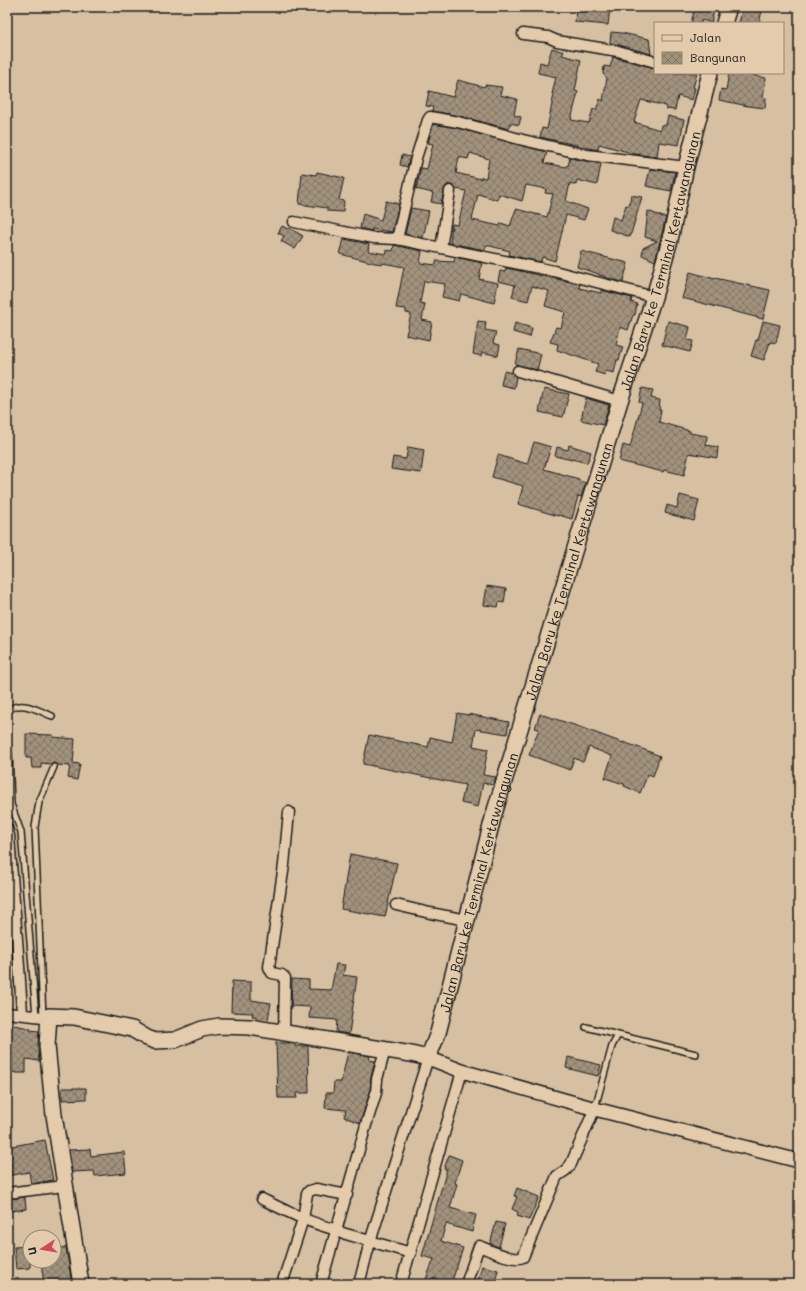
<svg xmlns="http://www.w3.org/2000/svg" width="806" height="1291" viewBox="0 0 806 1291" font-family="Mali,sans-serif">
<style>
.building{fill:url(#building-cross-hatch);stroke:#1c1c1c;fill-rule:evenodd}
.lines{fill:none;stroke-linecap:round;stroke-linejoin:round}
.service-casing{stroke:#1c1c1c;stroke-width:8}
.minor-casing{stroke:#1c1c1c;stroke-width:13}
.tertiary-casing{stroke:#1c1c1c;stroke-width:16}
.secondary-casing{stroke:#1c1c1c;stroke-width:18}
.service{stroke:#e3cbab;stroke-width:5}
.minor{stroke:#e3cbab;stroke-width:10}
.tertiary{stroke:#e3cbab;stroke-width:13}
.secondary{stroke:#e3cbab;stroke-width:15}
.labels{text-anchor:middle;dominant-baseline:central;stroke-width:4;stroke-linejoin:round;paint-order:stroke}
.street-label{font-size:14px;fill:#1c1c1c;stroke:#e3cbab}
</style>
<defs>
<pattern id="building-cross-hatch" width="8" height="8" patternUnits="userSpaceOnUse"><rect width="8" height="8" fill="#a2927d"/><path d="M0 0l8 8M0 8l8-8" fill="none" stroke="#837666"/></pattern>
</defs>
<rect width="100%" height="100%" fill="#d7c0a2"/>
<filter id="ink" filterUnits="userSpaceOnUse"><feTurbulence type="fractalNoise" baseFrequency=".025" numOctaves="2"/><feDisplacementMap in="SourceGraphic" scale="8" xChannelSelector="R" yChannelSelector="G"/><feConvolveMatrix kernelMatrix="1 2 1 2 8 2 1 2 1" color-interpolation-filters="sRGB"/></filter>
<g filter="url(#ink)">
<!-- building -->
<path class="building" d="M 576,7 L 610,7 L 608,25 L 575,22 Z
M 695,7 L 715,7 L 711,23 L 702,20 L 701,23 L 691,23 Z
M 743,7 L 763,7 L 759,23 L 739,23 Z
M 611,32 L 622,33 L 649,39 L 651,54 L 610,43 Z
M 552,48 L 564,52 L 562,55 L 581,60 L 575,91 L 578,92 L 571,120 L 589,123 L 593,109 L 596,110 L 600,99 L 603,101 L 607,78 L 603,74 L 604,66 L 610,67 L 613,57 L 655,68 L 655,73 L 697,73 L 693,88 L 695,88 L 692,100 L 678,96 L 675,110 L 666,109 L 666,106 L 641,100 L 634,122 L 660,130 L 661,125 L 666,125 L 668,116 L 684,120 L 679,145 L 659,142 L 657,157 L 635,154 L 599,144 L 598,150 L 540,137 L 542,128 L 547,129 L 554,94 L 552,94 L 556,77 L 538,73 L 540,62 L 547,64 Z
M 729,73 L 743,73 L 766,78 L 763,97 L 766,98 L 765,108 L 748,106 L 719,100 L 721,89 L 726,90 Z
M 458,80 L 484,87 L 485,85 L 502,87 L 500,95 L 517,99 L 514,115 L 521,117 L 519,125 L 510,123 L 509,129 L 460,116 L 432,111 L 433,107 L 426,106 L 429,91 L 453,97 Z
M 433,124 L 457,128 L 547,152 L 544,163 L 566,167 L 567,165 L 568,166 L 570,158 L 601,164 L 597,185 L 577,180 L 576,185 L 570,183 L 566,201 L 588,209 L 584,220 L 566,215 L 555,261 L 542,257 L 541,262 L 509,255 L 510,251 L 486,245 L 485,250 L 450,243 L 452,224 L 458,225 L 466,191 L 456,189 L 451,185 L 447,185 L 444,190 L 441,204 L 431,202 L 433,193 L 416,189 L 421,168 L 427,169 L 433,144 L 428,143 ZM 470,153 L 489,159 L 486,178 L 481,177 L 481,179 L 456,173 L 459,157 L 468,159 ZM 526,185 L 546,189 L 545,193 L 553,194 L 547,217 L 516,209 L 510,226 L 501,223 L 500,226 L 472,220 L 478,194 L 497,200 L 499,194 L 522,201 Z
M 402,155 L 410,157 L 407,167 L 400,165 Z
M 650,169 L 675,172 L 671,191 L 646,186 Z
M 317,172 L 344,178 L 339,200 L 344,201 L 343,212 L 327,211 L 327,208 L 299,204 L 302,173 L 316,175 Z
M 631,195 L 642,197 L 630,237 L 610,230 L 613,217 L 621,220 L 626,205 L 629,206 Z
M 386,201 L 399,204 L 392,232 L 372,229 L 372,231 L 360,228 L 363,214 L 381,220 Z
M 411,208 L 429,211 L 423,238 L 405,234 Z
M 648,211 L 663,217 L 666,217 L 655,261 L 642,255 L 643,248 L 657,241 L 645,237 Z
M 282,226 L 288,229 L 289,228 L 303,236 L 295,249 L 281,241 L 284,236 L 278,233 Z
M 344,239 L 369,244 L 368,251 L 386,254 L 387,250 L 393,251 L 394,245 L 422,251 L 420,263 L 436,265 L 436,261 L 454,262 L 455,257 L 482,263 L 479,279 L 498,283 L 494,303 L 461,294 L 459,301 L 442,297 L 445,284 L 424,281 L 420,303 L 425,304 L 422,320 L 432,322 L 429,340 L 406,335 L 411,314 L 406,313 L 406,309 L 396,308 L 404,267 L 383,263 L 383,264 L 375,263 L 340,254 Z
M 581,251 L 628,263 L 623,282 L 604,277 L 604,276 L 599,275 L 599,274 L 577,267 Z
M 506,268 L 580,284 L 579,288 L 601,293 L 601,290 L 632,298 L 631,302 L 637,304 L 635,315 L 633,315 L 628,330 L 620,327 L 616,345 L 623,347 L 619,360 L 617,360 L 614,373 L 606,371 L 605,375 L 595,372 L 598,364 L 557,350 L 558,344 L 550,342 L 556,327 L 561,328 L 565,312 L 545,306 L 549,291 L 532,286 L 528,301 L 512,297 L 515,285 L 498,281 L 500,271 L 505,272 Z
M 690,272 L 715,279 L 715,278 L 770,290 L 763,319 L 682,298 Z
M 478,321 L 486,322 L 485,330 L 496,332 L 493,343 L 500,345 L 498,356 L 482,352 L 481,356 L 473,354 Z
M 668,321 L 690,327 L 687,340 L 693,341 L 690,352 L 662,345 Z
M 763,321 L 780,325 L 776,343 L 770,342 L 764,360 L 751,356 L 756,340 L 758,340 Z
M 515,323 L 532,328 L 530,337 L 513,332 Z
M 519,349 L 541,354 L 537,370 L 515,364 Z
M 504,371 L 512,373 L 516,377 L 514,388 L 501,385 Z
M 642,388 L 653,390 L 651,398 L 660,400 L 659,410 L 661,410 L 659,422 L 690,431 L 690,433 L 707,436 L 706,445 L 718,447 L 717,458 L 689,453 L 684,475 L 664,470 L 663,472 L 619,461 L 623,445 L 630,447 L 642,403 L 639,402 Z
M 544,389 L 569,394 L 563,417 L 539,412 Z
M 586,398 L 609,405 L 603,425 L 581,420 Z
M 534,442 L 551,447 L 544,469 L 579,479 L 579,481 L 586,483 L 581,497 L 578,496 L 572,519 L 559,515 L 558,516 L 518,504 L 523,486 L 492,477 L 498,455 L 527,464 Z
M 569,445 L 591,452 L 587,463 L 572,459 L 572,460 L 555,456 L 557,447 L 568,450 Z
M 408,447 L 424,450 L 421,473 L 391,469 L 393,457 L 406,459 Z
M 680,495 L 699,500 L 694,521 L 665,513 L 667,505 L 677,508 Z
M 487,586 L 506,589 L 504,603 L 499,602 L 498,607 L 484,605 Z
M 457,713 L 468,715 L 468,714 L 509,722 L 507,734 L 476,729 L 473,746 L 488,749 L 483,775 L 496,777 L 493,785 L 483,783 L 478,807 L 461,803 L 465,785 L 363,764 L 369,735 L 428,747 L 430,737 L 452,742 Z
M 540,714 L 577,726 L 623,743 L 623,742 L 640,748 L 660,756 L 653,776 L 648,774 L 640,793 L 624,786 L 624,784 L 605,778 L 612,756 L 589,747 L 583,762 L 574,758 L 570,770 L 529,755 L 539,729 L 535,728 Z
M 26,734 L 53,735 L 53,737 L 75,739 L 73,763 L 80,764 L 77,780 L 68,778 L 70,766 L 57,765 L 54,763 L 51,764 L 41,763 L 41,768 L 32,768 L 31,758 L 26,758 Z
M 350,854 L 397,863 L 385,917 L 341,909 Z
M 336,964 L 345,965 L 343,975 L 357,977 L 349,1034 L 336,1032 L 337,1020 L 309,1018 L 310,1007 L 291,1006 L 292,979 L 309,980 L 309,989 L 331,990 Z
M 232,981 L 251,982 L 251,1000 L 271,1003 L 268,1019 L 252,1016 L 253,1013 L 231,1012 Z
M 9,1024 L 30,1028 L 30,1030 L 39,1031 L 38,1046 L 39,1061 L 26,1059 L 26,1073 L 16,1073 L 16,1072 L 7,1073 L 7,1034 Z
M 276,1043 L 290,1043 L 295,1044 L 295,1046 L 308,1046 L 309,1093 L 296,1093 L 297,1098 L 278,1098 Z
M 348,1052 L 370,1056 L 369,1060 L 375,1061 L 371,1077 L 370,1092 L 360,1123 L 344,1117 L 346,1110 L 325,1108 L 326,1093 L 333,1093 L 334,1082 L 341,1082 Z
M 568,1057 L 601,1065 L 598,1076 L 566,1068 Z
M 62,1088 L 86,1088 L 86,1099 L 62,1100 Z
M 45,1140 L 53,1180 L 31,1184 L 29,1172 L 7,1176 L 7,1147 Z
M 90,1149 L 91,1156 L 124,1152 L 126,1173 L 95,1176 L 94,1171 L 72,1172 L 69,1150 Z
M 449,1155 L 462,1160 L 455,1183 L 457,1184 L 450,1208 L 476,1215 L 472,1232 L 446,1224 L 441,1241 L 463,1248 L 451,1284 L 424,1284 L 434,1259 L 422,1256 L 447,1169 L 444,1169 Z
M 517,1188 L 539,1197 L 529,1220 L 517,1216 L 518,1212 L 512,1209 L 517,1197 L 514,1196 Z
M 25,1197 L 26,1209 L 11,1211 L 9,1199 Z
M 496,1222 L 505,1224 L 499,1247 L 490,1244 Z
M 30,1246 L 30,1268 L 16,1269 L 14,1247 Z
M 66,1247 L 72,1284 L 44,1284 L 41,1261 L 54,1261 L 54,1249 Z
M 482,1266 L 498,1270 L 495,1283 L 493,1282 L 493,1284 L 477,1284 Z"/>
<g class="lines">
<defs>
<path id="service" d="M 7,712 C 19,698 39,711 52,716
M 7,742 L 9,752 L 11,804 L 21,832 L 36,1016
M 43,1017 L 35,827 L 39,802 L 54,767
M 586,1027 L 618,1035
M 595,1108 L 612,1046 L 618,1035 L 696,1054"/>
<path id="minor" d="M 523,34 L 548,37 L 557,41 L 618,51 L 655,62
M 294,222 L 374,238 L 397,239 L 412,242 L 554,271 L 654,297
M 397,239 L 416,158 L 428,120 L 430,117 L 458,122 L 523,140 L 587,155 L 686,167
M 441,248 L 450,191
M 518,371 L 620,401
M 7,828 L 9,835 C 13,895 19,955 22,1014
M 396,905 L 430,913 L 467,920
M 7,1013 L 43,1017 L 49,1016
M 284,1032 L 285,978 L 282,975 L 272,973 L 269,967 L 284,865 L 289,812
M 7,1193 L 64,1186
M 262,1199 C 286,1211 311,1224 338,1230 L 339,1232 L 411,1253
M 282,1284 L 303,1219 L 307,1194 L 309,1191 L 316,1189 L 347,1195
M 321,1284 L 366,1125 L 376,1093 L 377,1079 L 385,1050
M 359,1284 L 370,1242 L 428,1058
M 401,1284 L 462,1071
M 466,1284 L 479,1246 C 489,1250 515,1262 523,1257 L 557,1176 L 566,1170 L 571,1164 L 595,1108"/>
<path id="tertiary" d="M 428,1058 L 462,1071 L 599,1110 L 799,1161"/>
<g id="secondary">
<path d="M 724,23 L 729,7"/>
<path id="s1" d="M 81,1284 L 54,1115 L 47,1046 L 49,1016 L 74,1017 L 132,1029 L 147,1038 L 155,1041 L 175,1040 L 202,1029 L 219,1026 L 250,1027 L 411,1054 L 428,1058 L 438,1033 L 494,814 L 620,401 L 654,297 L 670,240 L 686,167 L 710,73"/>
</g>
</defs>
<!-- service casing -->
<use href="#service" class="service-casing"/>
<!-- minor casing -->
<use href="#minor" class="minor-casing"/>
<!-- tertiary casing -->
<use href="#tertiary" class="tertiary-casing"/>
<!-- secondary casing -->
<use href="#secondary" class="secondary-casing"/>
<!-- service -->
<use href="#service" class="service"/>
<!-- minor -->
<use href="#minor" class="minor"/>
<!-- tertiary -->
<use href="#tertiary" class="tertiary"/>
<!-- secondary -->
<use href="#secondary" class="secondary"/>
</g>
</g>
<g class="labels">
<!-- street labels -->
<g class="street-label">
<text stroke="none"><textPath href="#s1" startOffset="1490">Jalan Baru ke Terminal Kertawangunan</textPath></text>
<text stroke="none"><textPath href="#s1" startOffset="1166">Jalan Baru ke Terminal Kertawangunan</textPath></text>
<text stroke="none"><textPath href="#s1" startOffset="842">Jalan Baru ke Terminal Kertawangunan</textPath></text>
</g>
</g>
<!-- margin -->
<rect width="806" height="1291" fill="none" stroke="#e3cbab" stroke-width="24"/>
<rect x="12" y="12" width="782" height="1267" fill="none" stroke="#1c1c1c" stroke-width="1.5" filter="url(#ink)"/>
<!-- legend -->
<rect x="654" y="22" width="130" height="52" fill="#e3cbab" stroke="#938572"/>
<rect x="662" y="35" width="20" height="6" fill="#e3cbab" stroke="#938572"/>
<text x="690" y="42" font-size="12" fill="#1c1c1c">Jalan</text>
<rect x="662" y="52" width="20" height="12" fill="url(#building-cross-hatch)" stroke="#938572"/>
<text x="690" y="62" font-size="12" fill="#1c1c1c">Bangunan</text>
<!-- north arrow -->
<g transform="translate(42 1249) rotate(258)"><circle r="19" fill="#e3cbab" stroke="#938572"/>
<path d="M0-3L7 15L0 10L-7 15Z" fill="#d1495b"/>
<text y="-6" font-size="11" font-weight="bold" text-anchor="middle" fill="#1c1c1c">U</text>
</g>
</svg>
